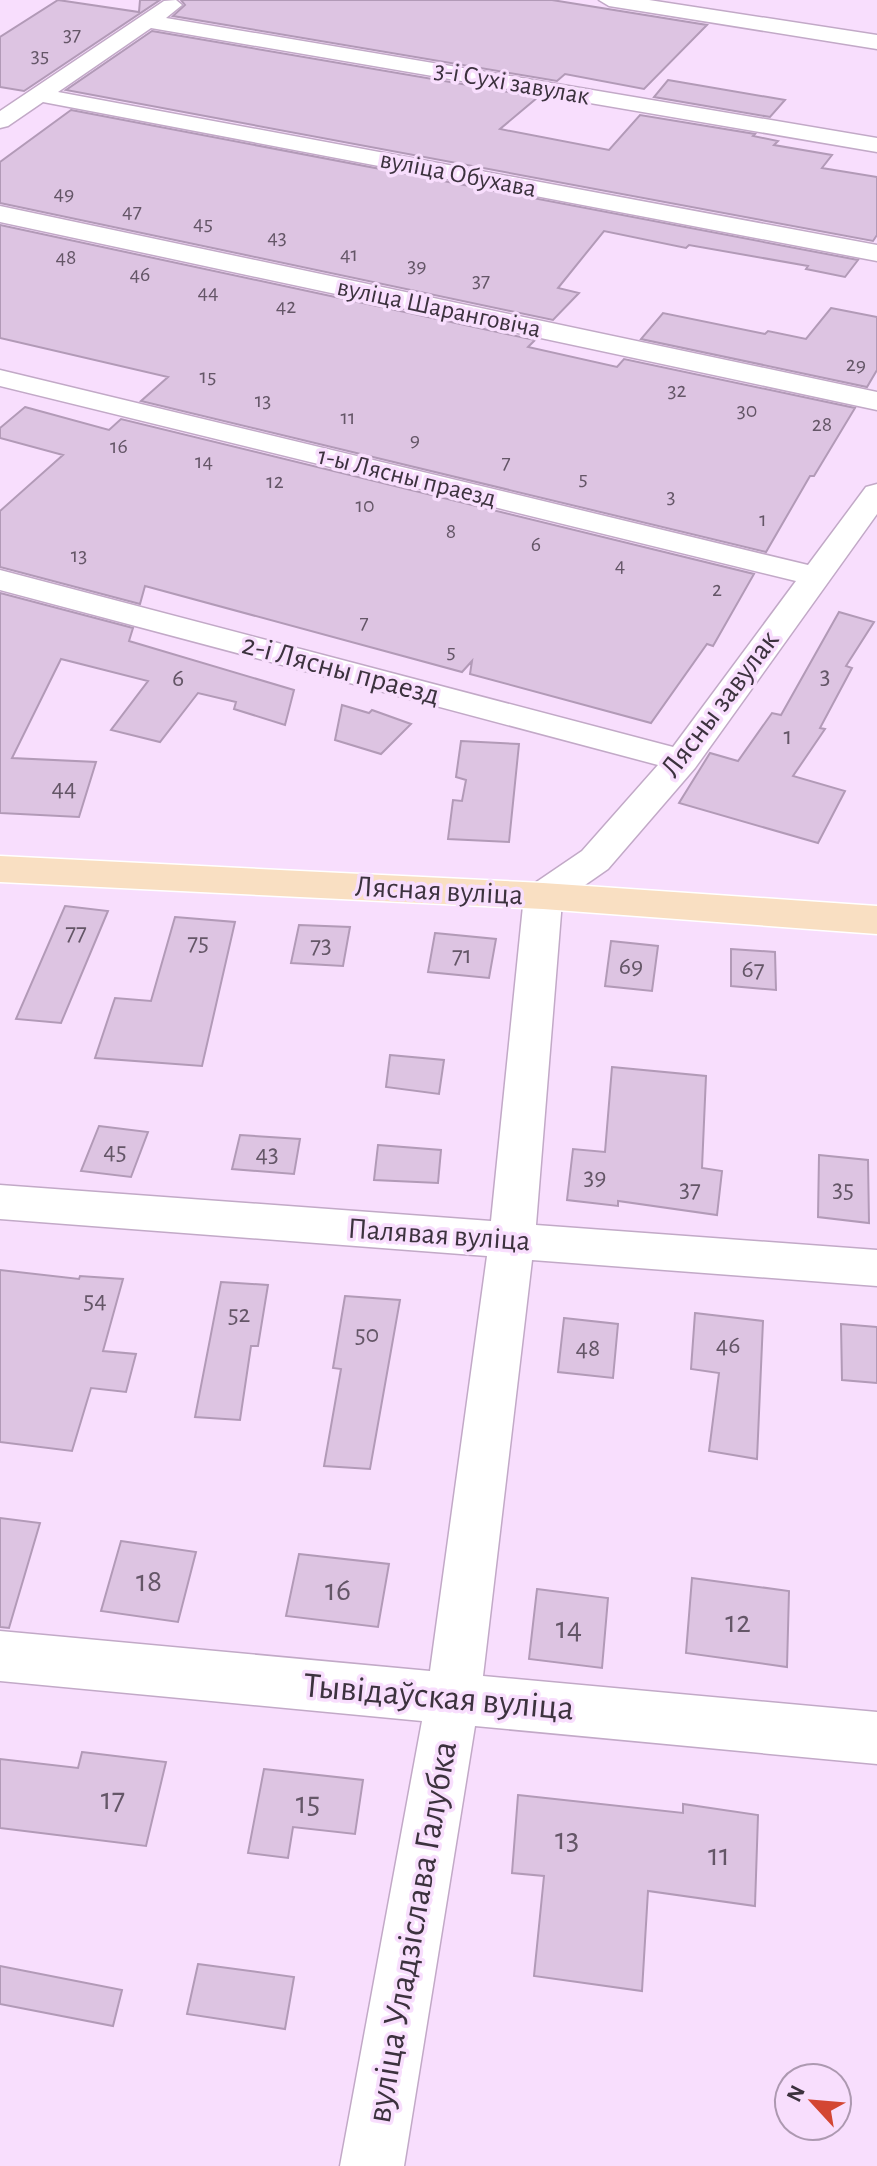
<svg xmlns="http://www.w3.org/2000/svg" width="877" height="2166" viewBox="0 0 877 2166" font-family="'Alegreya Sans',sans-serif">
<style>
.building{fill:#ddc4e2;stroke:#b29ab7;stroke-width:2}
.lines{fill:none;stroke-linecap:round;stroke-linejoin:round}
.minor-casing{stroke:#c2a9c7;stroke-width:3}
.major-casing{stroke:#fff;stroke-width:3}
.minor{fill:#fff;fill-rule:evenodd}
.major{fill:#f9dfc2;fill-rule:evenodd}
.labels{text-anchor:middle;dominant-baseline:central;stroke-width:7;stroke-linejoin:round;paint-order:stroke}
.far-number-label{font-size:22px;fill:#645667}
.far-street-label{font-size:26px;fill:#3c323e;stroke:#f8defd}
.number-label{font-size:26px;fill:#645667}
.street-label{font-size:30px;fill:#3c323e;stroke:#f8defd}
.near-number-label{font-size:32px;fill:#645667}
.near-street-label{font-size:36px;fill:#3c323e;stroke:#f8defd}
</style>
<rect width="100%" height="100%" fill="#f8defd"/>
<!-- building -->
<path class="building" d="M 58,0 L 139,12 L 140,0 L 160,0 L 24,91 L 0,87 L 0,37 Z
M 181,0 L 552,0 L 707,25 L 644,89 L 565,74 L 557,81 L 173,16 L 185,5 Z
M 152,31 L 538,97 L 500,129 L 609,150 L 640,115 L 755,134 L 753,136 L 778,141 L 774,145 L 832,155 L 822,168 L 877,177 L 877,235 L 873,241 L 66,90 Z
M 668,80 L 785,100 L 770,117 L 654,97 Z
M 71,110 L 858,260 L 845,277 L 806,269 L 808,266 L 689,245 L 686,248 L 604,231 L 558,288 L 579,293 L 553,320 L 0,203 L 0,162 Z
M 0,225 L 535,340 L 528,347 L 617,367 L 624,359 L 855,408 L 814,476 L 810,476 L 766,552 L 141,401 L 168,377 L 0,338 Z
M 831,308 L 877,317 L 877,370 L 867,387 L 641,339 L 663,313 L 765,334 L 768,331 L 806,339 Z
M 25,407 L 109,430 L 121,419 L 754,574 L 713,646 L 707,644 L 651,723 L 470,674 L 472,661 L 462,672 L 145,586 L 140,604 L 0,567 L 0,511 L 63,455 L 0,438 L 0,428 Z
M 0,593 L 133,628 L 129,641 L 294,690 L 285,725 L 234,709 L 236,702 L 198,693 L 160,742 L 111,730 L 148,681 L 61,659 L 12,758 L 96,762 L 79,817 L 0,813 Z
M 839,612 L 874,622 L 846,666 L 852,668 L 820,728 L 825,729 L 793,776 L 845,791 L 818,843 L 679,803 L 710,753 L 738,761 L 772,713 L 781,715 Z
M 342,705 L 369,713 L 372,710 L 411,724 L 381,754 L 335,740 Z
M 461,741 L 519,744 L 509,842 L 448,839 L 453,800 L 462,801 L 466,780 L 456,777 Z
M 65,906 L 108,911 L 61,1023 L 16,1019 Z
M 175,917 L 235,922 L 202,1066 L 95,1058 L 115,998 L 151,1001 Z
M 299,925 L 350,927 L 343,966 L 291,963 Z
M 435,933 L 496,939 L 489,978 L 428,972 Z
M 611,941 L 658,946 L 652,991 L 605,986 Z
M 731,949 L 775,952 L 776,990 L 731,986 Z
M 390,1055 L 444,1060 L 439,1094 L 386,1087 Z
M 612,1067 L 706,1076 L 702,1168 L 722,1171 L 717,1215 L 618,1201 L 618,1206 L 567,1200 L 573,1149 L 605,1152 Z
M 99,1126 L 148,1132 L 131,1177 L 81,1171 Z
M 240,1135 L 300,1139 L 294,1174 L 232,1169 Z
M 378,1145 L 441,1150 L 438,1183 L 374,1180 Z
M 819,1155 L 868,1160 L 869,1223 L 818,1217 Z
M 0,1270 L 79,1279 L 80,1276 L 123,1279 L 103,1351 L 136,1354 L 126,1392 L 91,1388 L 72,1451 L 0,1442 Z
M 221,1282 L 268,1285 L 258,1346 L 251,1346 L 240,1420 L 195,1417 Z
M 345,1296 L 400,1300 L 370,1469 L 324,1466 L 341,1369 L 333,1368 Z
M 695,1313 L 763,1321 L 757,1459 L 709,1451 L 719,1373 L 691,1369 Z
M 564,1318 L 618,1324 L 613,1378 L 558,1372 Z
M 841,1324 L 877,1327 L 877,1383 L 842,1380 Z
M 0,1518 L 40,1523 L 9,1628 L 0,1627 Z
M 121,1541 L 196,1552 L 178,1622 L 101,1611 Z
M 299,1554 L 389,1564 L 378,1627 L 286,1616 Z
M 692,1578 L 789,1591 L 787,1667 L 686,1653 Z
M 537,1589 L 608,1598 L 602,1668 L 529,1659 Z
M 82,1752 L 166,1762 L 146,1846 L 0,1828 L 0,1759 L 78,1768 Z
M 264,1769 L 363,1780 L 355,1834 L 293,1827 L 288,1858 L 248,1853 Z
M 518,1795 L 683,1813 L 683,1804 L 758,1815 L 755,1906 L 648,1891 L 642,1991 L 534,1976 L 544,1876 L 512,1873 Z
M 198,1964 L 294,1977 L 285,2029 L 187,2014 Z
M 0,1966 L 122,1990 L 113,2026 L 0,2004 Z"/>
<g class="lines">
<defs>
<path id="minor" d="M 176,0 L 182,5 L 166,18 L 877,138 L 877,152 L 151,28 L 58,92 L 877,245 L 877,261 L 43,102 L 8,126 L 0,128 L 0,111 L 164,1 Z
M 599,0 L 649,0 L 877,35 L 877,49 L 609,6 Z
M 0,206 L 877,392 L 877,410 L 0,222 Z
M 0,370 L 808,565 L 866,487 L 877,484 L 877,514 L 695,768 L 608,869 L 562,901 L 536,1225 L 877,1250 L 877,1286 L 532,1260 L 483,1676 L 877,1712 L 877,1764 L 475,1726 L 404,2166 L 340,2166 L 422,1721 L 0,1681 L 0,1631 L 430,1671 L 487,1256 L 0,1219 L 0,1185 L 491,1221 L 524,896 L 529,887 L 582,851 L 658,765 L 0,590 L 0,570 L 673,747 L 796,581 L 0,386 Z"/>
<path id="major" d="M 0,856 L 543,883 L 877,906 L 877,934 L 543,909 L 0,882 Z"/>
</defs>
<!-- minor casing -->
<use href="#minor" class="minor-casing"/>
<!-- major casing -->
<use href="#major" class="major-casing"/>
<!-- minor -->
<use href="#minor" class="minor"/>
<!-- major -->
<use href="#major" class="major"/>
</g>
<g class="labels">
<!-- far-number labels -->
<g class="far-number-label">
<text x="72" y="34">37</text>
<text x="40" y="55">35</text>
<text x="64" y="193">49</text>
<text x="132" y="211">47</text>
<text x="203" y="223">45</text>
<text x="277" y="237">43</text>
<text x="349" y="254">41</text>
<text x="66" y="257">48</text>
<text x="417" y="265">39</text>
<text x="140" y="274">46</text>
<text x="481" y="280">37</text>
<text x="208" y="292">44</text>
<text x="286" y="306">42</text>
<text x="856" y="364">29</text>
<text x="208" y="376">15</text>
<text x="677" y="390">32</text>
<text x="263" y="400">13</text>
<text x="747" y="410">30</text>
<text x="348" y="417">11</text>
<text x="822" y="424">28</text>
<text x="415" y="439">9</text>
<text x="119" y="446">16</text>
<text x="204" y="461">14</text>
<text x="506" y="462">7</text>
<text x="583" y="478">5</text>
<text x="275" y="481">12</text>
<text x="671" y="496">3</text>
<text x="365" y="505">10</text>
<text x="763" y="519">1</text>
<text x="451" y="531">8</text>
<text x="536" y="544">6</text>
<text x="79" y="555">13</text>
<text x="620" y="565">4</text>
<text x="717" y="589">2</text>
<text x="364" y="622">7</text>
<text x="451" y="651">5</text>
</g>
<!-- far-street labels -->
<g class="far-street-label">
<text transform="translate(512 83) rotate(10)">3-і Сухі завулак</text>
<text transform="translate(458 174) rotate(11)">вуліца Обухава</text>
<text transform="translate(439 308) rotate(12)">вуліца Шаранговіча</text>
<text transform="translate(407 477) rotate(14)">1-ы Лясны праезд</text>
</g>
<!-- number labels -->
<g class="number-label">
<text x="825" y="676">3</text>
<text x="178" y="678">6</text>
<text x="788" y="736">1</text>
<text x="64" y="788">44</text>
<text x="76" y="932">77</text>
<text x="198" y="942">75</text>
<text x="321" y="945">73</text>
<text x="462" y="955">71</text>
<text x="631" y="966">69</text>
<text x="753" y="969">67</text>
<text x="115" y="1151">45</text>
<text x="267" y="1154">43</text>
<text x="595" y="1177">39</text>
<text x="690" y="1189">37</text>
<text x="843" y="1189">35</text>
<text x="95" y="1300">54</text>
<text x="239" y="1314">52</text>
<text x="367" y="1334">50</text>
<text x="728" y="1345">46</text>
<text x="588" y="1348">48</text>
</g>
<!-- street labels -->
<g class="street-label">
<text transform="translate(341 670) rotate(15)">2-і Лясны праезд</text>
<text transform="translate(720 704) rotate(-53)">Лясны завулак</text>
<text transform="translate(439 891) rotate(3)">Лясная вуліца</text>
<text transform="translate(439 1235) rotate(4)">Палявая вуліца</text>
</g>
<!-- near-number labels -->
<g class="near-number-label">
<text x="149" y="1581">18</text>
<text x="338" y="1590">16</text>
<text x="738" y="1622">12</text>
<text x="569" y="1628">14</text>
<text x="113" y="1799">17</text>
<text x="308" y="1803">15</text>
<text x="567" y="1839">13</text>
<text x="719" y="1855">11</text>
</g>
<!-- near-street labels -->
<g class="near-street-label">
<text transform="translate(439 1697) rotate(5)">Тывідаўская вуліца</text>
<text transform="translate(412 1932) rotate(-80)">вуліца Уладзіслава Галубка</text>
</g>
</g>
<!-- north arrow -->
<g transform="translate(813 2102) rotate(296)"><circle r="38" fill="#f8defd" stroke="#ad99b1" stroke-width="2"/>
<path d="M0-6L14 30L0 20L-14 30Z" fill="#d34633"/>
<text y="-12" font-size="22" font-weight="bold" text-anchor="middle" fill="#3c323e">N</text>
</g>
</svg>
